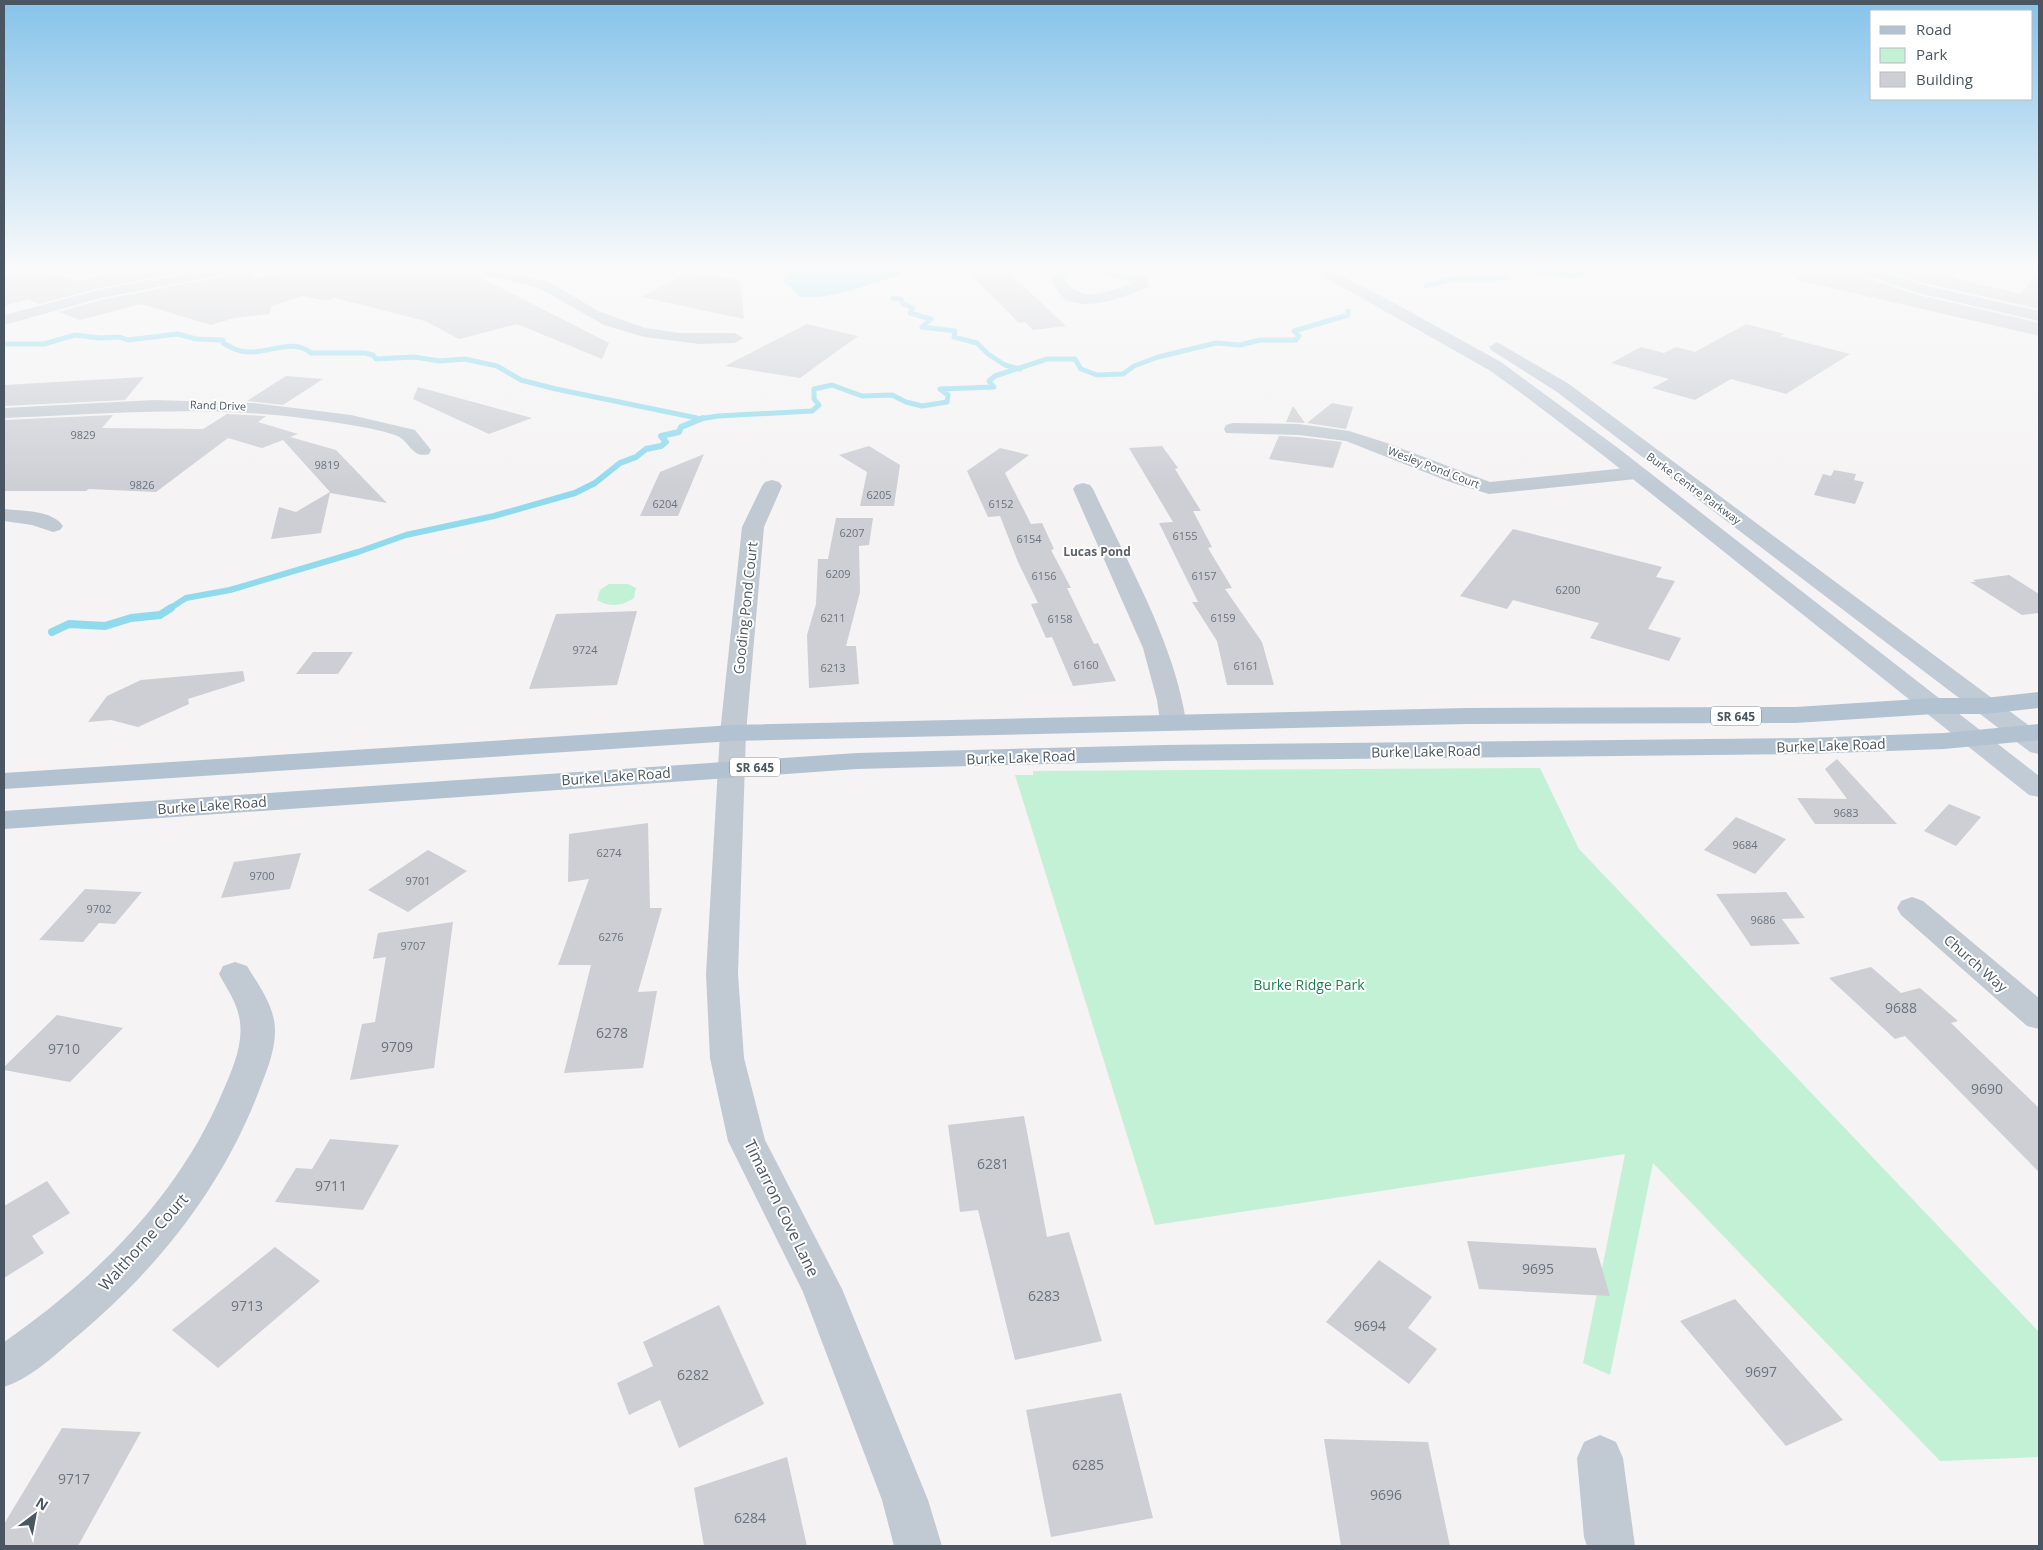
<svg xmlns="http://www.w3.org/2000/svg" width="2043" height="1550" viewBox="0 0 2043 1550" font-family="'Open Sans',sans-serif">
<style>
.green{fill:#c3f1d5}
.water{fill:#90daee}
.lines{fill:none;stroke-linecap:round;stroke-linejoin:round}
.stream-far2{stroke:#90daee;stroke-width:5}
.stream-far1{stroke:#90daee;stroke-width:6}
.stream{stroke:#90daee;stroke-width:8}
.building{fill:#cdcfd5}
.street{fill:#c1cad2;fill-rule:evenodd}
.secondary{fill:#c1cbd6;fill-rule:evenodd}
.primary{fill:#b3c2d1;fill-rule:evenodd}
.labels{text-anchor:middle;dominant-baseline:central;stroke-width:4;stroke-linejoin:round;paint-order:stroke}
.far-street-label{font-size:11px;fill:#4a5661;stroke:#fff}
.number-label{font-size:11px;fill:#6b747e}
.far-neighbourhood-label{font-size:12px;font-weight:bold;fill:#5f6368;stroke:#fff}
.shield{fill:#fff;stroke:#808990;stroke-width:1}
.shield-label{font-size:12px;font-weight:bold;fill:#4a5661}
.street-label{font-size:14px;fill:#4a5661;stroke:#fff}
.park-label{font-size:14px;fill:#17864f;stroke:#fff}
.near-number-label{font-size:14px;fill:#6b747e}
.near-street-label{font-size:16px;fill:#4a5661;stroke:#fff}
</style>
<rect width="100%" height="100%" fill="#f5f3f3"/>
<!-- green -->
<path class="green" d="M 609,584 L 628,584 L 636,588 L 634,598 C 622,606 610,608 597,600 L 600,590 Z
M 1540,768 L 1579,849 L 2039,1332 L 2039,1457 L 1940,1461 L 1653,1163 L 1610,1375 L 1583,1363 L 1625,1154 L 1155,1225 L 1015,775 L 1033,775 L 1033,771 Z"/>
<!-- water -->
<path class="water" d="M 779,270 L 903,270 L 900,275 C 867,284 834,300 799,297 L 790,286 L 783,282 L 787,272 Z"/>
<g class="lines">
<!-- stream-far2 -->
<path class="stream-far2" d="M 1530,270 L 1571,275 L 1582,274 L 1580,270
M 1426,286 L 1454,279 L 1503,278 L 1507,277 L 1506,270
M 893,298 L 901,299 L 903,304 L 913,308 L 910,313 L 931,319 L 922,327 L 955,331 L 954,337 L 977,343 L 988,354 L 1005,365 L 1020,369
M 4,344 L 44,344 L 75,335 L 100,338 L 119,337 L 128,340 L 178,334 L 196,339 L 223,340 L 223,343 C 232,348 239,352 249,352 C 270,353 293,338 311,353 L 365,353 L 373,355 L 376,359 L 414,357 L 440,361 L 465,359 L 497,366 L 521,380 L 556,389 L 697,418
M 699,419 L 718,416 L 812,411 L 819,405 L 814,399 L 814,389 L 832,385 L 862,396 L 892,395 L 906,402 L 922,406 L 947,402 L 948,395 L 940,389 L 994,387 L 989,381 L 995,376 L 1047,359 L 1075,359 L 1081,369 L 1097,375 L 1123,374 L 1134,366 L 1158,357 L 1216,343 L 1240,345 L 1260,340 L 1296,340 L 1299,336 L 1294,331 L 1348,315 L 1348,311"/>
<!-- stream-far1 -->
<path class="stream-far1" d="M 169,609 L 186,598 L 230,590 L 358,552 L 406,535 L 494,516 L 575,493 L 595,483 L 620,463 L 636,457 L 646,449 L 661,446 L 666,442 L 661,436 L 679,432 L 681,427 L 703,418"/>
<!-- stream -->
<path class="stream" d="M 52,632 L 69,624 L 105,626 L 131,618 L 160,615 L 171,608"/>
</g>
<!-- building -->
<path class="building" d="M 23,270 L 34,270 L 76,281 L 130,270 L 195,270 L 99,288 L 39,304 L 28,299 L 4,306 L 4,275 Z
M 233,270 L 250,270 L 251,278 L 322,270 L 466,270 L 609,343 L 602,359 L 517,324 L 459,339 L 425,321 L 335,298 L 326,301 L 303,296 L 271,306 L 270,314 L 234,318 L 211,325 L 141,304 L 80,320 L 59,312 L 101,300 L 224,276 Z
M 966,270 L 1006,270 L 1066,326 L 1033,330 L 1025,322 L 1019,323 Z
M 1798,270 L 1856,270 L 1859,275 L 1914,294 L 2039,323 L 2039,336 L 1797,280 Z
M 1883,270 L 1939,270 L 1961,280 L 2021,294 L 2039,270 L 2039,309 L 1924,283 Z
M 687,273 L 740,279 L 744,319 L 641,297 Z
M 807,324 L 858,336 L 800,378 L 725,366 Z
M 1746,324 L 1785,334 L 1780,336 L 1850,354 L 1786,394 L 1731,379 L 1695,400 L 1652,388 L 1669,379 L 1611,363 L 1641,347 L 1664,353 L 1676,347 L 1695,352 Z
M 286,376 L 323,379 L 283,405 L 247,401 Z
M 144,377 L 125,400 L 4,406 L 4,385 Z
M 418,387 L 532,418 L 489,434 L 413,399 Z
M 1332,403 L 1353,407 L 1346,429 L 1307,423 Z
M 1293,406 L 1305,423 L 1286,422 Z
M 227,414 L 266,416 L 258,422 L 298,434 L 290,437 L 336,450 L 387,503 L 330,493 L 321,533 L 271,539 L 279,507 L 296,512 L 330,492 L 283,440 L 262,448 L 228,438 L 156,492 L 89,489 L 86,491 L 4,491 L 4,420 L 113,415 L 102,428 L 203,429 Z
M 1279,436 L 1299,437 L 1342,442 L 1333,468 L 1269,459 Z
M 869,446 L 900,465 L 894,506 L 860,506 L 867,472 L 839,455 Z
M 1162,446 L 1178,468 L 1175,469 L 1201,511 L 1193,511 L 1212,547 L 1208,548 L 1232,588 L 1225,589 L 1262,642 L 1274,685 L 1227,685 L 1217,641 L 1192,602 L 1198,602 L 1159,523 L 1173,522 L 1129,448 Z
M 1000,448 L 1029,455 L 1005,473 L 1031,524 L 1042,523 L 1054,549 L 1051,550 L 1071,588 L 1067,588 L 1094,644 L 1098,643 L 1116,681 L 1073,686 L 1052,637 L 1046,638 L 1031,604 L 1038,603 L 1018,562 L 1000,516 L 988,517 L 967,471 Z
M 704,454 L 678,516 L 640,516 L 660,472 Z
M 1834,470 L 1856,474 L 1854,480 L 1864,482 L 1855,504 L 1814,495 L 1823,474 L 1831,476 Z
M 836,518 L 873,518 L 869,545 L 859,546 L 860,592 L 846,646 L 856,646 L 859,684 L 809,688 L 807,635 L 816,604 L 818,559 L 828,559 Z
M 1513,529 L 1662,567 L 1656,577 L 1675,581 L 1648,629 L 1681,638 L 1669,661 L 1590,638 L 1599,623 L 1513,600 L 1507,609 L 1460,596 Z
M 2009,575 L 2039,594 L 2039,613 L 2022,615 L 1970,582 L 1976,582 L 1973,580 Z
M 637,611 L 617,685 L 529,689 L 556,614 Z
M 313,652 L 353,652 L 338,674 L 296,674 Z
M 243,671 L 245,681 L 188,699 L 189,704 L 138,727 L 111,720 L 88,722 L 107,696 L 141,680 Z
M 1837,759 L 1897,824 L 1815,824 L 1797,798 L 1847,799 L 1825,769 Z
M 1949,804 L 1981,817 L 1956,846 L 1924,831 Z
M 1736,817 L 1786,839 L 1755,874 L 1704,850 Z
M 648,823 L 650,908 L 662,908 L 638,992 L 657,991 L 643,1068 L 564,1073 L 591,965 L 558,965 L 589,879 L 568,882 L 569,834 Z
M 428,850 L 467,871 L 408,912 L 368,890 Z
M 301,853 L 290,889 L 221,898 L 234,862 Z
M 85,889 L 142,892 L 115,924 L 99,923 L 83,942 L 39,940 Z
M 1786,892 L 1805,918 L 1782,919 L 1800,944 L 1751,946 L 1716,894 Z
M 453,922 L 434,1068 L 350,1080 L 362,1024 L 375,1022 L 386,957 L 373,959 L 378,933 Z
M 1871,967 L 1901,993 L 1920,988 L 1958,1021 L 1951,1023 L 2039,1108 L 2039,1172 L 1905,1036 L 1895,1039 L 1829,978 Z
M 57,1015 L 123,1028 L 70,1082 L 4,1070 L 4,1067 Z
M 1024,1116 L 1047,1237 L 1069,1232 L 1102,1341 L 1015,1360 L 978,1210 L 960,1212 L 948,1125 Z
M 330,1139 L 399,1145 L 363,1210 L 275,1202 L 296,1168 L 312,1169 Z
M 47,1181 L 70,1213 L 32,1236 L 44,1253 L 4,1278 L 4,1206 Z
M 1467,1241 L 1596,1248 L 1610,1296 L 1479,1289 Z
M 275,1247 L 320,1281 L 218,1368 L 172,1330 Z
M 1379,1260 L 1432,1297 L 1408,1328 L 1437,1349 L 1409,1384 L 1326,1322 Z
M 1735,1299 L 1843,1420 L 1786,1446 L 1680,1321 Z
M 719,1305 L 764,1404 L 679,1448 L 660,1400 L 629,1415 L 617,1383 L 653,1366 L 643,1342 Z
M 1121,1393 L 1153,1518 L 1051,1537 L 1026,1410 Z
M 62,1428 L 141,1432 L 78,1546 L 4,1546 L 4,1524 Z
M 1324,1439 L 1428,1442 L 1450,1546 L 1341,1546 Z
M 787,1457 L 807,1546 L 704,1546 L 694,1488 Z"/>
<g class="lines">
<!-- street -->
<path class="street" d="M 203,270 L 231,270 L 224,274 L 101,298 L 4,325 L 4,315 L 99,290 Z
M 474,270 L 499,270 L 549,282 L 598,311 L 645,328 L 680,333 L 735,333 L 743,338 L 735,343 L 699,344 L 644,337 L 604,325 L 539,288 L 476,273 Z
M 1056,270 L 1070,270 L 1065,280 C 1082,305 1110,291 1133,283 L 1102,273 L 1100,270 L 1121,270 L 1146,278 L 1149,285 L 1147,288 C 1125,296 1089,312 1065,299 C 1059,295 1055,286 1051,280 Z
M 1858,270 L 1878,270 L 1923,285 L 2039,311 L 2039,321 L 1914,292 L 1860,273 Z
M 154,400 L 253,403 L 351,415 L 415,430 L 431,450 L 429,454 C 411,459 410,440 395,435 C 366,426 333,422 302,418 C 203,405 103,414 4,418 L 4,408 Z
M 1233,423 L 1299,424 L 1349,431 L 1387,443 L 1490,482 L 1636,467 L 1643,469 L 1646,473 L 1643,477 L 1636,479 L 1489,494 L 1450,482 L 1346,441 L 1299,435 L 1226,433 L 1224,429 L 1226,425 Z
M 772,480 L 779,482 L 782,486 L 764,527 L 746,733 L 738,974 L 744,1058 L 765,1140 L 842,1289 L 928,1500 L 942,1546 L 894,1546 L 882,1500 L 803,1292 L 728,1141 L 710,1058 L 706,974 L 720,733 L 742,527 L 762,486 L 765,482 Z
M 1083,483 L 1090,485 L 1093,489 C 1127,562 1174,642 1186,721 L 1182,727 L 1173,729 L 1164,727 L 1160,721 L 1157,700 L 1143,648 L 1073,489 L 1076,485 Z
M 4,509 C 21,511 53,510 63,526 L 60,530 L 53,532 L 32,525 L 4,521 Z
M 1912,897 L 1923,901 L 2039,998 L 2039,1029 L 2027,1026 L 1901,915 L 1897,908 L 1901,901 Z
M 235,962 L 247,966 C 259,986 275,1006 275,1031 C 275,1053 265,1075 257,1096 C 218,1195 151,1276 69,1343 C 50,1360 28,1379 4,1387 L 4,1342 C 96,1278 179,1196 223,1091 C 232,1070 243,1046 240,1022 C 238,1004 227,989 219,974 L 223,966 Z
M 1600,1435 L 1616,1442 L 1623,1458 L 1635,1546 L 1587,1546 L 1584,1537 L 1577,1458 L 1584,1442 Z"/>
<!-- secondary -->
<path class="secondary" d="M 1312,270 L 1329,270 L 1387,299 L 1501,362 L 1618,448 L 2039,776 L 2039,797 L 2029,795 L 1604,456 L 1517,390 L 1489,370 Z
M 1497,342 L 1569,384 L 2039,733 L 2039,754 L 2030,752 L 1557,392 L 1491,350 L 1489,347 Z"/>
<!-- primary -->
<path class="primary" d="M 2039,692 L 2039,708 L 1985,714 L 1934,714 L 1796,723 L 1467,724 L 733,741 L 4,789 L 4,773 L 733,725 L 1467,708 L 1796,707 L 1934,698 L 1985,698 Z
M 2039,724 L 2039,740 L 1944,749 L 1806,754 L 1164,761 L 857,769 L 4,829 L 4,811 L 857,753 L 1164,745 L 1806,738 L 1944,733 Z"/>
</g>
<!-- sky -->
<linearGradient id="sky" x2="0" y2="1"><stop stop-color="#85c3ea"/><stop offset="0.55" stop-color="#fafafa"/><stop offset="1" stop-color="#fafafa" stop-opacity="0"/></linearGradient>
<rect width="2043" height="487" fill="url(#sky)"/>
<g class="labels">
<!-- far-street labels -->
<g class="far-street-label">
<text transform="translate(218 405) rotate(2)">Rand Drive</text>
<text transform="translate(1434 467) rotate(21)">Wesley Pond Court</text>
<text transform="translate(1694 488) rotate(36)">Burke Centre Parkway</text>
</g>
<!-- number labels -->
<g class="number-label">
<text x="83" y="434">9829</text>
<text x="327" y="464">9819</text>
<text x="142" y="484">9826</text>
<text x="879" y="494">6205</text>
<text x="665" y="503">6204</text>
<text x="1001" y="503">6152</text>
<text x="852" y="532">6207</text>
<text x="1185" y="535">6155</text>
<text x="1029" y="538">6154</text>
<text x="838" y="573">6209</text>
<text x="1044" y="575">6156</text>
<text x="1204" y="575">6157</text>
<text x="1568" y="589">6200</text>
<text x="833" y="617">6211</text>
<text x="1223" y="617">6159</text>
<text x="1060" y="618">6158</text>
<text x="585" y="649">9724</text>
<text x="1086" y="664">6160</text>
<text x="1246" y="665">6161</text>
<text x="833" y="667">6213</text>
<text x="1846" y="812">9683</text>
<text x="1745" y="844">9684</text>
<text x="609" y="852">6274</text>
<text x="262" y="875">9700</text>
<text x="418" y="880">9701</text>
<text x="99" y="908">9702</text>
<text x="1763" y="919">9686</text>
<text x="611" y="936">6276</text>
<text x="413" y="945">9707</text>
</g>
<!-- far-neighbourhood labels -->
<g class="far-neighbourhood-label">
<text x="1097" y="551">Lucas Pond</text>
</g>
<!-- shield labels -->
<g class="shield">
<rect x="1711" y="706.5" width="50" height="19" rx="4"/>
<rect x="730" y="757.5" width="50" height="19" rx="4"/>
</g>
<g class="shield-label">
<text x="1736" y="716">SR 645</text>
<text x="755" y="767">SR 645</text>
</g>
<!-- street labels -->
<g class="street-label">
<text transform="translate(745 608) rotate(-84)">Gooding Pond Court</text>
<text transform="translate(1831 745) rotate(-2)">Burke Lake Road</text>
<text transform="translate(1426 751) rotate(-1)">Burke Lake Road</text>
<text transform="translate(1021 757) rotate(-2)">Burke Lake Road</text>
<text transform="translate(616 776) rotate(-4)">Burke Lake Road</text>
<text transform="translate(212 805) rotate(-4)">Burke Lake Road</text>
<text transform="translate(1976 963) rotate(41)">Church Way</text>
</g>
<!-- park labels -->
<g class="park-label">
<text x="1309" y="984">Burke Ridge Park</text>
</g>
<!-- near-number labels -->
<g class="near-number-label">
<text x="1901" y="1007">9688</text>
<text x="612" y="1032">6278</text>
<text x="397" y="1046">9709</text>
<text x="64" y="1048">9710</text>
<text x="1987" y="1088">9690</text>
<text x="993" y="1163">6281</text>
<text x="331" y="1185">9711</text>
<text x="1538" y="1268">9695</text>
<text x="1044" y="1295">6283</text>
<text x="247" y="1305">9713</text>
<text x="1370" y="1325">9694</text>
<text x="1761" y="1371">9697</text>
<text x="693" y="1374">6282</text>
<text x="1088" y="1464">6285</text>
<text x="74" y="1478">9717</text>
<text x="1386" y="1494">9696</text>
<text x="750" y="1517">6284</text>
</g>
<!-- near-street labels -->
<g class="near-street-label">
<text transform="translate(782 1208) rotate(64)">Timarron Cove Lane</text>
<text transform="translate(143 1242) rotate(-48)">Walthorne Court</text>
</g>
</g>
<!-- border -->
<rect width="2043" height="1550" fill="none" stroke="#4a5661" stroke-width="10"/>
<!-- legend -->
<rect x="1870" y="10" width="162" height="90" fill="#ffffff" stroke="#b7bbc0"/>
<rect x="1880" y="26" width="25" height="8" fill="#b3c2d1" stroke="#b7bbc0"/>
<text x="1916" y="35" font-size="15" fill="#4a5661">Road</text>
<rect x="1880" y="48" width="25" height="15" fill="#c3f1d5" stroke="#b7bbc0"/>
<text x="1916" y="60" font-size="15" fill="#4a5661">Park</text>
<rect x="1880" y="72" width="25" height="15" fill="#cdcfd5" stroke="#b7bbc0"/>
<text x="1916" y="85" font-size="15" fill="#4a5661">Building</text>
<!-- north arrow -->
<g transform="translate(35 1515) rotate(32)" stroke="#ffffff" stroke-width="4" paint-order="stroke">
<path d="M0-4L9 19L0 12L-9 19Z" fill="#4a5661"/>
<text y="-8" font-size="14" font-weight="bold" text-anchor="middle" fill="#4a5661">N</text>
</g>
</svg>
